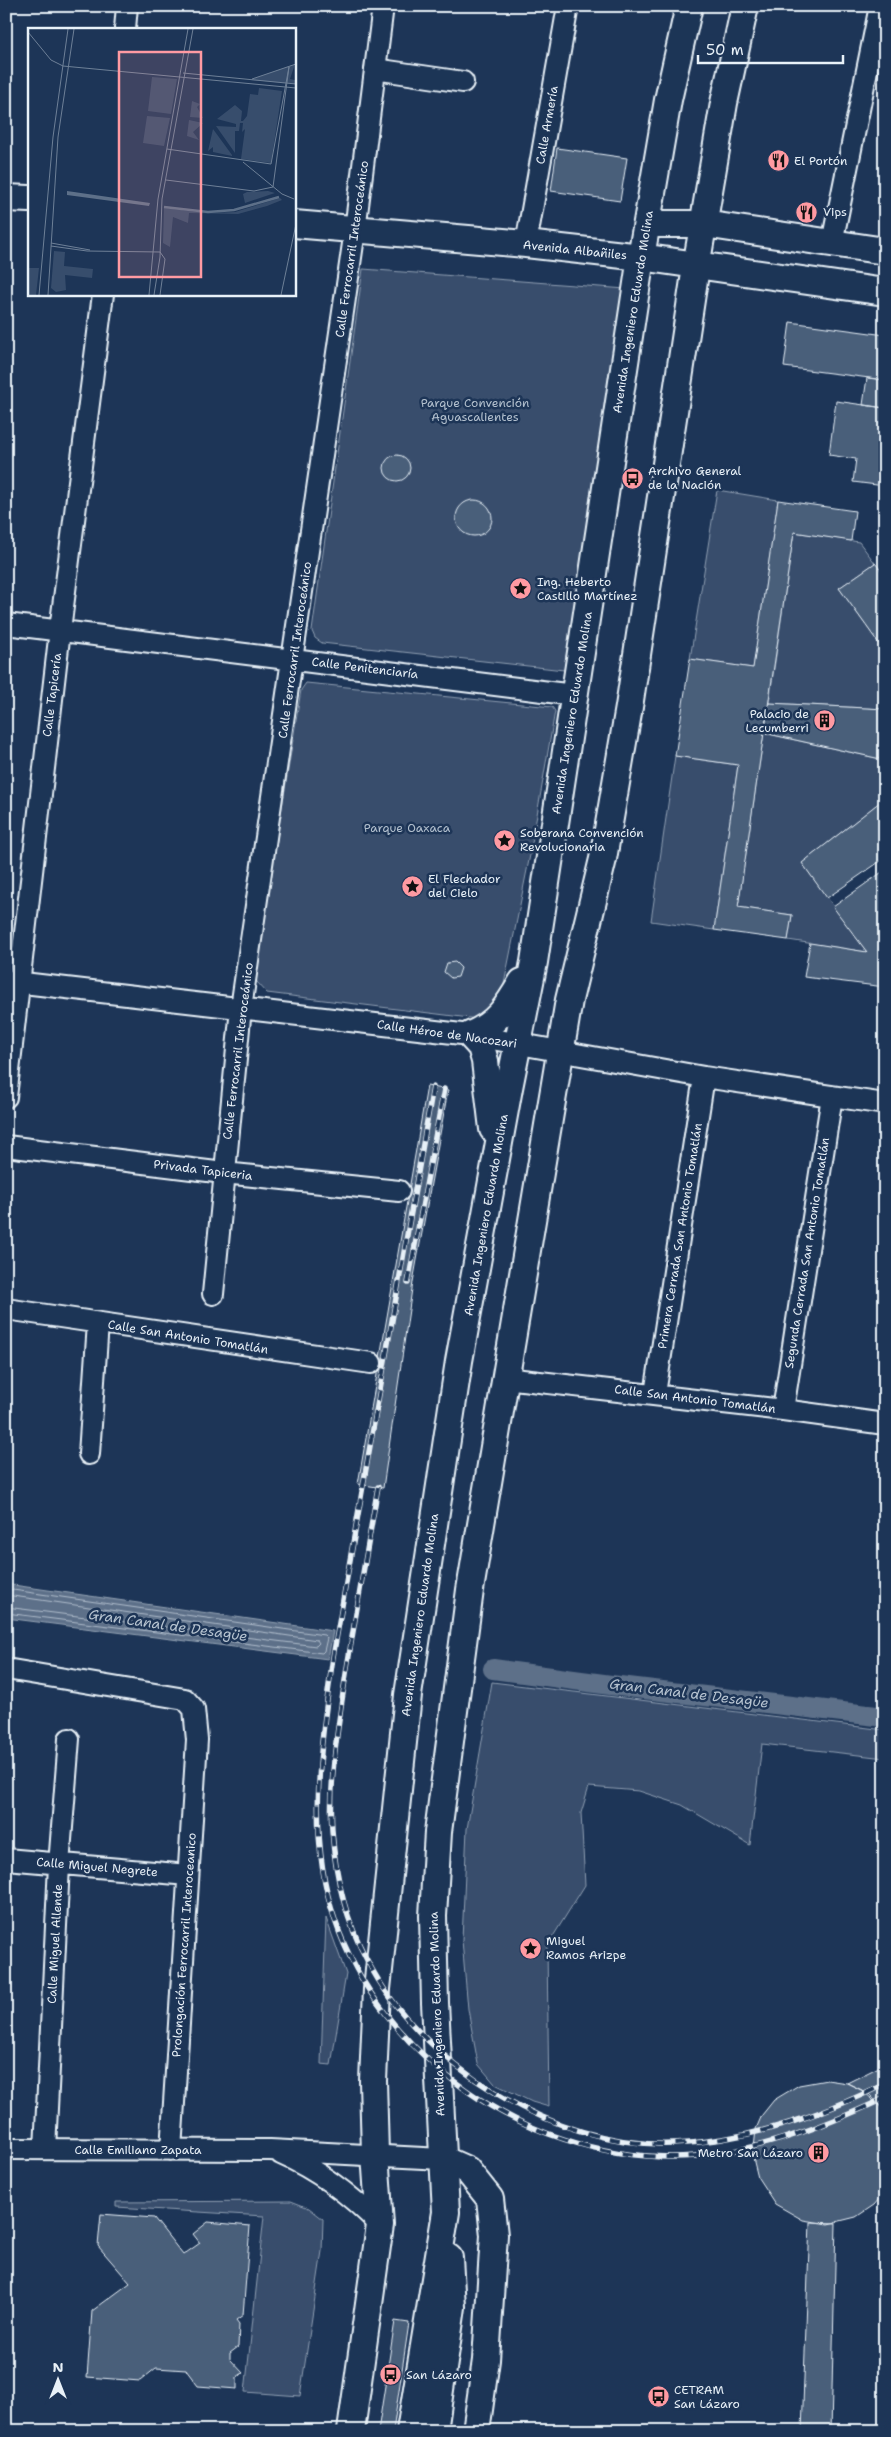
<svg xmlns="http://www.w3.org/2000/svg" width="891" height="2437" viewBox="0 0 891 2437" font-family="'Shantell Sans',sans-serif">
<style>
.green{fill:#374d6c;stroke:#909fb2}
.water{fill:#5d7089;stroke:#95a4b5}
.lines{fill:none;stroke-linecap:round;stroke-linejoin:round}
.shore{stroke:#b0bdcc;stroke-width:1}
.canal{stroke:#5d7089;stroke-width:20}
.building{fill:#495e7a;stroke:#e8f1f8}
.minor-casing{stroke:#e8f1f8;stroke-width:24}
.major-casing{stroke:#e8f1f8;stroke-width:30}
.minor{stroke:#1d3557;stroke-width:20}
.major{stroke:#1d3557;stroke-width:26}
.rail-casing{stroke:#e8f1f8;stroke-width:5.5}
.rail{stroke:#1d3557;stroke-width:4;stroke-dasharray:11;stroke-linecap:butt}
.labels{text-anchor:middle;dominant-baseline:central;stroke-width:5;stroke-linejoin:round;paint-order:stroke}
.street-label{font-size:12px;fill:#e8f1f8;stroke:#1d3557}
.poi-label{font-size:12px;fill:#e8f1f8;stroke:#1d3557;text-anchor:start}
.park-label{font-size:12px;fill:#b3c0ce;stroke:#1d3557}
.water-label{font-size:14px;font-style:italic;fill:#b7c4d1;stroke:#1d3557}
.inset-river{fill:none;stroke:#5d7089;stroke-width:2.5}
.inset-road{fill:none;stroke:#6e8097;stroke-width:1}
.view{fill:#ff9aa2;fill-opacity:0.15;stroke:#ff9aa2;stroke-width:2.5}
.inset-edge{fill:none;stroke:#e8f1f8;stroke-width:2.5}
</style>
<rect width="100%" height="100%" fill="#1d3557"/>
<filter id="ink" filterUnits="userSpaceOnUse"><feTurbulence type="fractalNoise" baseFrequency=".02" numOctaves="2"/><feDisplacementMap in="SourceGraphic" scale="10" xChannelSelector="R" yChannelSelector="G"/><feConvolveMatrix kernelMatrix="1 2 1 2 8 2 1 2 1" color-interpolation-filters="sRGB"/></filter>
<g filter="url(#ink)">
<!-- green -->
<path class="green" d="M 363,269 L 626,289 L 564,670 L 322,643 L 315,638 L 312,631 Z
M 717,490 L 778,500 L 753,668 L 690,659 Z
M 794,532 L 859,542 L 875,563 L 839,588 L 885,652 L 885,709 L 769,703 Z
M 306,683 L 552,707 L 555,711 L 530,855 L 503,989 L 499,1002 L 478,1019 L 267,993 L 257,982 L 255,975 L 301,690 Z
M 764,733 L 885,760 L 885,798 L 802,863 L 867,952 L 788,940 L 792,915 L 738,907 Z
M 675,756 L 738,765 L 714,930 L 651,921 Z
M 492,1682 L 885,1730 L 885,1758 L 762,1744 L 750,1845 L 682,1805 L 639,1791 L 589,1787 L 581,1813 L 585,1885 L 547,1946 L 549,2107 L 532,2102 L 495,2084 L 478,2064 L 468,2009 L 462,1940 L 467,1829 Z
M 326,1918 L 346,1974 L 331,2065 L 321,2064 Z
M 291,2201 L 309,2208 L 323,2219 L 322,2251 L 300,2396 L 245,2392 L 264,2216 L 116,2207 L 116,2202 Z"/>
<!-- water -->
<path class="water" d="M 6,1584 L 333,1631 L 328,1659 L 6,1618 Z"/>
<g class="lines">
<!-- shore -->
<path class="shore" d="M 6,1589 L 324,1635 L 327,1638 L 324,1651 L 322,1653 L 6,1613
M 6,1595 L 317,1640 L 319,1643 L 316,1646 L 6,1607"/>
<!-- canal -->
<path class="canal" d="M 493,1669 L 611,1685 L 885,1717"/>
</g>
<!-- building -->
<path class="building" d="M 557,148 L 627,158 L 620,201 L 551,191 Z
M 790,322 L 885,335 L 885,380 L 784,367 Z
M 867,378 L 885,380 L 885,408 L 863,405 Z
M 836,401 L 885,408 L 885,486 L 853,482 L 856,459 L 829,455 Z
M384 468a13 13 0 1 1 26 0a13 13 0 1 1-26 0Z
M456 518a18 18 0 1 1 36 0a18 18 0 1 1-36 0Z
M 778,500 L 855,511 L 851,541 L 794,532 L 738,907 L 792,915 L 788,940 L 714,930 L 738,765 L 675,756 L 690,659 L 753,668 Z
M 875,563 L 885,575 L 885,652 L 839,588 Z
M 769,703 L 885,709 L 885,760 L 764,733 Z
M 885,798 L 885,858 L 827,898 L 802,863 Z
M 885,870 L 885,987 L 804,977 L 810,943 L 867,952 L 833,907 Z
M 455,962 L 461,968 L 458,977 L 451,978 L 444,972 L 447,963 Z
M 427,1086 L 448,1090 L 413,1282 L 383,1488 L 358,1484 Z
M 885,2064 L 885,2111 L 869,2094 L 847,2083 Z
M 827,2080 L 847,2083 L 862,2090 L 885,2111 L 885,2192 L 874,2205 L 856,2217 L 828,2224 L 803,2220 L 775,2204 L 758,2178 L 753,2158 L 756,2129 L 762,2115 L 774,2100 L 799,2085 Z
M 101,2214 L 154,2218 L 183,2255 L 200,2243 L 193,2234 L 208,2222 L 250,2226 L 243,2315 L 236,2320 L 239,2324 L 238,2347 L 230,2353 L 230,2359 L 243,2373 L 237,2377 L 237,2389 L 198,2386 L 186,2370 L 156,2368 L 140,2381 L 87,2377 L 92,2311 L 130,2283 L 98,2246 Z
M 810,2222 L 836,2223 L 831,2431 L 802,2431 Z
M 395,2321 L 409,2323 L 393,2431 L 378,2431 Z"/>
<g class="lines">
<defs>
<path id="minor" d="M 125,29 L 127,6
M 375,69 L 463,82
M 832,243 L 880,6
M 526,244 L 568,6
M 6,624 L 574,695
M 6,981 L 470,1035 L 704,1077 L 885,1104
M 6,1097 L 60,630 L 103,294
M 6,1146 L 224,1173 L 399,1191
M 213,1294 L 241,1008 L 355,230 L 383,6
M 6,1309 L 371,1363
M 505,1378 L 783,1410 L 885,1424
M 655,1394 L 704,1077
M 783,1410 L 832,1096
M 89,1454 L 98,1323
M 6,1669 L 185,1699 L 194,1709 L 197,1740 L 171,2150
M 6,1859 L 188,1875
M 6,2149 L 270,2150 L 442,2159
M 45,2149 L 59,1865 L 69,1739
M 281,2154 C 320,2171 351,2195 380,2225"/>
<path id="major" d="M 6,198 L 29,199
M 294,224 L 526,244 L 641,257 L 885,292
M 647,224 L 704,224 L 885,251
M 493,1129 L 485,1061 L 481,1047 L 470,1035 C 497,1024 508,1006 522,982
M 442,2159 L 467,2170 L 490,2199 L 494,2235 L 486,2360 L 476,2431
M 351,2431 L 380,2225 L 375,2154 L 373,2081 L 377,1989 L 408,1695 L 459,1361 L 509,1088 L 534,962 L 641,257 L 668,100 L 689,6
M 410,2431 L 446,2212 L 435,2003 L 433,1916 L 438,1832 L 470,1590 L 569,1000 L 603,859 L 629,707 L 696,267 L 724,103 L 745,6
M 434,2431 L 452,2307 L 449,2258"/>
</defs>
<!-- minor casing -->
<use href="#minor" class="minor-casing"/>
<!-- major casing -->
<use href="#major" class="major-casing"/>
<!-- minor -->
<use href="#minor" class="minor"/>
<!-- major -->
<use href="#major" class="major"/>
<defs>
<path id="rail" d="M 433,1087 L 333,1657 C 321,1743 306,1835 335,1920 C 381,2057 526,2157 671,2157 C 745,2157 819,2129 885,2098
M 408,1283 L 444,1089
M 378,1487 C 367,1550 356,1612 346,1674 C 338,1726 329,1778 332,1830 C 335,1875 346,1921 367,1960 C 421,2065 554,2148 673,2144 C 748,2141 817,2117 885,2084"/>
</defs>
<!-- rail casing -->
<use href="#rail" class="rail-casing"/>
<!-- rail -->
<use href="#rail" class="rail"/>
</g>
</g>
<!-- icons -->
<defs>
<symbol id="restaurant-disc" viewBox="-11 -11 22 22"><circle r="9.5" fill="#ff9aa2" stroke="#1d3557"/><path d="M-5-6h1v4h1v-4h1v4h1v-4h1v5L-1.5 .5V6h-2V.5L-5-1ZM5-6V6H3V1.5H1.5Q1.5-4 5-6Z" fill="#111"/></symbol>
<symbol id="bus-disc" viewBox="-11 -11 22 22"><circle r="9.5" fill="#ff9aa2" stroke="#1d3557"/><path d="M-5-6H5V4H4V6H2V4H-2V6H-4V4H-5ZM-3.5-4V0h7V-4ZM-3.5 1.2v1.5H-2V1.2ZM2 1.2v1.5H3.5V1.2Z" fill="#111"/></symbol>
<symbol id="sight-disc" viewBox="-11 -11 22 22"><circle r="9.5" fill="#ff9aa2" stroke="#1d3557"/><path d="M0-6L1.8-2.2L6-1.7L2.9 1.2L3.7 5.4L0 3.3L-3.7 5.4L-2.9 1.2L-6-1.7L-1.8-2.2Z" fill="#111"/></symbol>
<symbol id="building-disc" viewBox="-11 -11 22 22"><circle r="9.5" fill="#ff9aa2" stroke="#1d3557"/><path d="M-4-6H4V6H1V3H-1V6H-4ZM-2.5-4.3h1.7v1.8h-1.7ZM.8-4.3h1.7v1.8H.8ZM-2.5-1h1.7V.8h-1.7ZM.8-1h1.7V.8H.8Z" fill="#111"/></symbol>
</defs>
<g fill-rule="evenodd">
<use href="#restaurant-disc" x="766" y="148" width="25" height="25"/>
<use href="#restaurant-disc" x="794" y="200" width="25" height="25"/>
<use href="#bus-disc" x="620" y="466" width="25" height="25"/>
<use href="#sight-disc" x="508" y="576" width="25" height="25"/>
<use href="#building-disc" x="812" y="708" width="25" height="25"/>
<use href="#sight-disc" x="492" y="828" width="25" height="25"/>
<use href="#sight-disc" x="400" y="874" width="25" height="25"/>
<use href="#sight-disc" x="518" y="1936" width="25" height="25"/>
<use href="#building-disc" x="806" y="2140" width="25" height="25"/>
<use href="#bus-disc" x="378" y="2362" width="25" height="25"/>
<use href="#bus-disc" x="646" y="2384" width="25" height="25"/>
</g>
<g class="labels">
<!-- street labels -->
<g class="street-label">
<text transform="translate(547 125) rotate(-80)">Calle Armería</text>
<text transform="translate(352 249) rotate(-82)">Calle Ferrocarril Interoceánico</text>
<text transform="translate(575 250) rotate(6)">Avenida Albañiles</text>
<text transform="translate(633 312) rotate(-81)">Avenida Ingeniero Eduardo Molina</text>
<text transform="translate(295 650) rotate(-82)">Calle Ferrocarril Interoceánico</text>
<text transform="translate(365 668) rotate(7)">Calle Penitenciaría</text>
<text transform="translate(52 695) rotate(-83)">Calle Tapicería</text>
<text transform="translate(572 713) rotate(-81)">Avenida Ingeniero Eduardo Molina</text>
<text transform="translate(447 1034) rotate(8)">Calle Héroe de Nacozari</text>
<text transform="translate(238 1051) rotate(-83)">Calle Ferrocarril Interoceánico</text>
<text transform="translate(203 1170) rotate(7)">Privada Tapiceria</text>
<text transform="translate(486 1215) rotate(-80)">Avenida Ingeniero Eduardo Molina</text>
<text transform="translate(680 1236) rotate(-81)">Primera Cerrada San Antonio Tomatlán</text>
<text transform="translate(807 1253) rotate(-81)">Segunda Cerrada San Antonio Tomatlán</text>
<text transform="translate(188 1337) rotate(9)">Calle San Antonio Tomatlán</text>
<text transform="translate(695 1399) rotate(7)">Calle San Antonio Tomatlán</text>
<text transform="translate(420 1615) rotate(-82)">Avenida Ingeniero Eduardo Molina</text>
<text transform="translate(97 1867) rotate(5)">Calle Miguel Negrete</text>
<text transform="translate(55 1944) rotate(-87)">Calle Miguel Allende</text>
<text transform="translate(184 1945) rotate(-86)">Prolongación Ferrocarril Interoceanico</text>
<text transform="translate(437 2014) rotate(-92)">Avenida Ingeniero Eduardo Molina</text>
<text x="138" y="2150">Calle Emiliano Zapata</text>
</g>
<!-- poi labels -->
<g class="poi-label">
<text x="794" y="161">El Portón</text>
<text x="823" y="212">Vips</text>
<text x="648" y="471">Archivo General<tspan x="648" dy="14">de la Nación</tspan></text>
<text x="537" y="582">Ing. Heberto<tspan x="537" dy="14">Castillo Martínez</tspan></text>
<text x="809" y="714" text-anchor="end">Palacio de<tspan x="809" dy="14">Lecumberri</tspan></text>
<text x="520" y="833">Soberana Convención<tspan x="520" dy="14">Revolucionaria</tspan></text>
<text x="428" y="879">El Flechador<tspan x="428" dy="14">del Cielo</tspan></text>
<text x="546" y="1941">Miguel<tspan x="546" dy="14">Ramos Arizpe</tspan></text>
<text x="803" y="2153" text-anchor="end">Metro San Lázaro</text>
<text x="406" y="2375">San Lázaro</text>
<text x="674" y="2390">CETRAM<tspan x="674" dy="14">San Lázaro</tspan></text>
</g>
<!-- park labels -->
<g class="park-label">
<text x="475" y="403">Parque Convención<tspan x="475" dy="14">Aguascalientes</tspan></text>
<text x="407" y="828">Parque Oaxaca</text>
</g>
<!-- water labels -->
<g class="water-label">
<text transform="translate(168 1625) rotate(8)">Gran Canal de Desagüe</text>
<text transform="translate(689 1693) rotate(7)">Gran Canal de Desagüe</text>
</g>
</g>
<!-- overview -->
<g transform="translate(28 28)">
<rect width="268" height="268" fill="#1d3557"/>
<path d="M 267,36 L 262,51 L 267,52 L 267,56 L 222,52 ZM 124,49 L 149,51 L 143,86 L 120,83 ZM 231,60 L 254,63 L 243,135 L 213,131 L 217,101 L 214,104 L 215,95 L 212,95 L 211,103 L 207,103 L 207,125 L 188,98 L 208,99 L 208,96 L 189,91 L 207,77 L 214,83 L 213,93 L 215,93 L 219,88 L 222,66 L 230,67 ZM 164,73 L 172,76 L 169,79 L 175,90 L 162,89 ZM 119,88 L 142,90 L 136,118 L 115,115 ZM 161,92 L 175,95 L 165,104 L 171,112 L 159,108 ZM 185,101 L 204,127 L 204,128 L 185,124 L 185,119 L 180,123 ZM 240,163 L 247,165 L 217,175 L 215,166 L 219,164 ZM 252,170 L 254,172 L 239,178 L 210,186 L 161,185 L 160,195 L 145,189 L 142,219 L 135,215 L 136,180 L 179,185 L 207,184 ZM 26,223 L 37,224 L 36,238 L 65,241 L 64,250 L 37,247 L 38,262 L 28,264 L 23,260 ZM 0,240 L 11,240 L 8,267 L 0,267 Z" fill="#374d6c"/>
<path d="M 39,163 L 122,175 L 121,178 L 39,167 Z" fill="#5d7089"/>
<path class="inset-river" d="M 136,179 L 180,184 L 206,182 L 251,169"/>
<path class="inset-road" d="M 0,4 L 23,32 L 35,38 L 268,60M 155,45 L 268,56M 224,51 L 268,36M 139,121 L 243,136 L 261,39M 215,134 L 254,166 L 266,171M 138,152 L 226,163 L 245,159M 245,159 L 261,39M 23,215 L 62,222M 23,218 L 59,223 L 132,224M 132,224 L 137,231 L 132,267M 11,267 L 25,109 L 40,1M 20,267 L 30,109 L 46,1M 121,267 L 130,171 L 160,1M 126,267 L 132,229 L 134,171 L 165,1M 253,267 L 268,196"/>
<path class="view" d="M 91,24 L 173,24 L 173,249 L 91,249 Z"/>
<rect width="268" height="268" class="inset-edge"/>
</g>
<!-- margin -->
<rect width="891" height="2437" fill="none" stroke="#1d3557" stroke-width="25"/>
<rect x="12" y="12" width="866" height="2412" fill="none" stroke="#e8f1f8" stroke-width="2" filter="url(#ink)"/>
<!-- north arrow -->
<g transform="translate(58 2380)" stroke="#1d3557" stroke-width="4" paint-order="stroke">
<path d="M0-4L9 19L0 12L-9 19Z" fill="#e8f1f8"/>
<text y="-8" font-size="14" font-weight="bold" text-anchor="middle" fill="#e8f1f8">N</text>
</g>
<!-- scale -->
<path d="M698 55v8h145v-8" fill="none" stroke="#e8f1f8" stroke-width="2.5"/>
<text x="706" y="55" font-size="15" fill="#e8f1f8" stroke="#1d3557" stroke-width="4" paint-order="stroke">50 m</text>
</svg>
